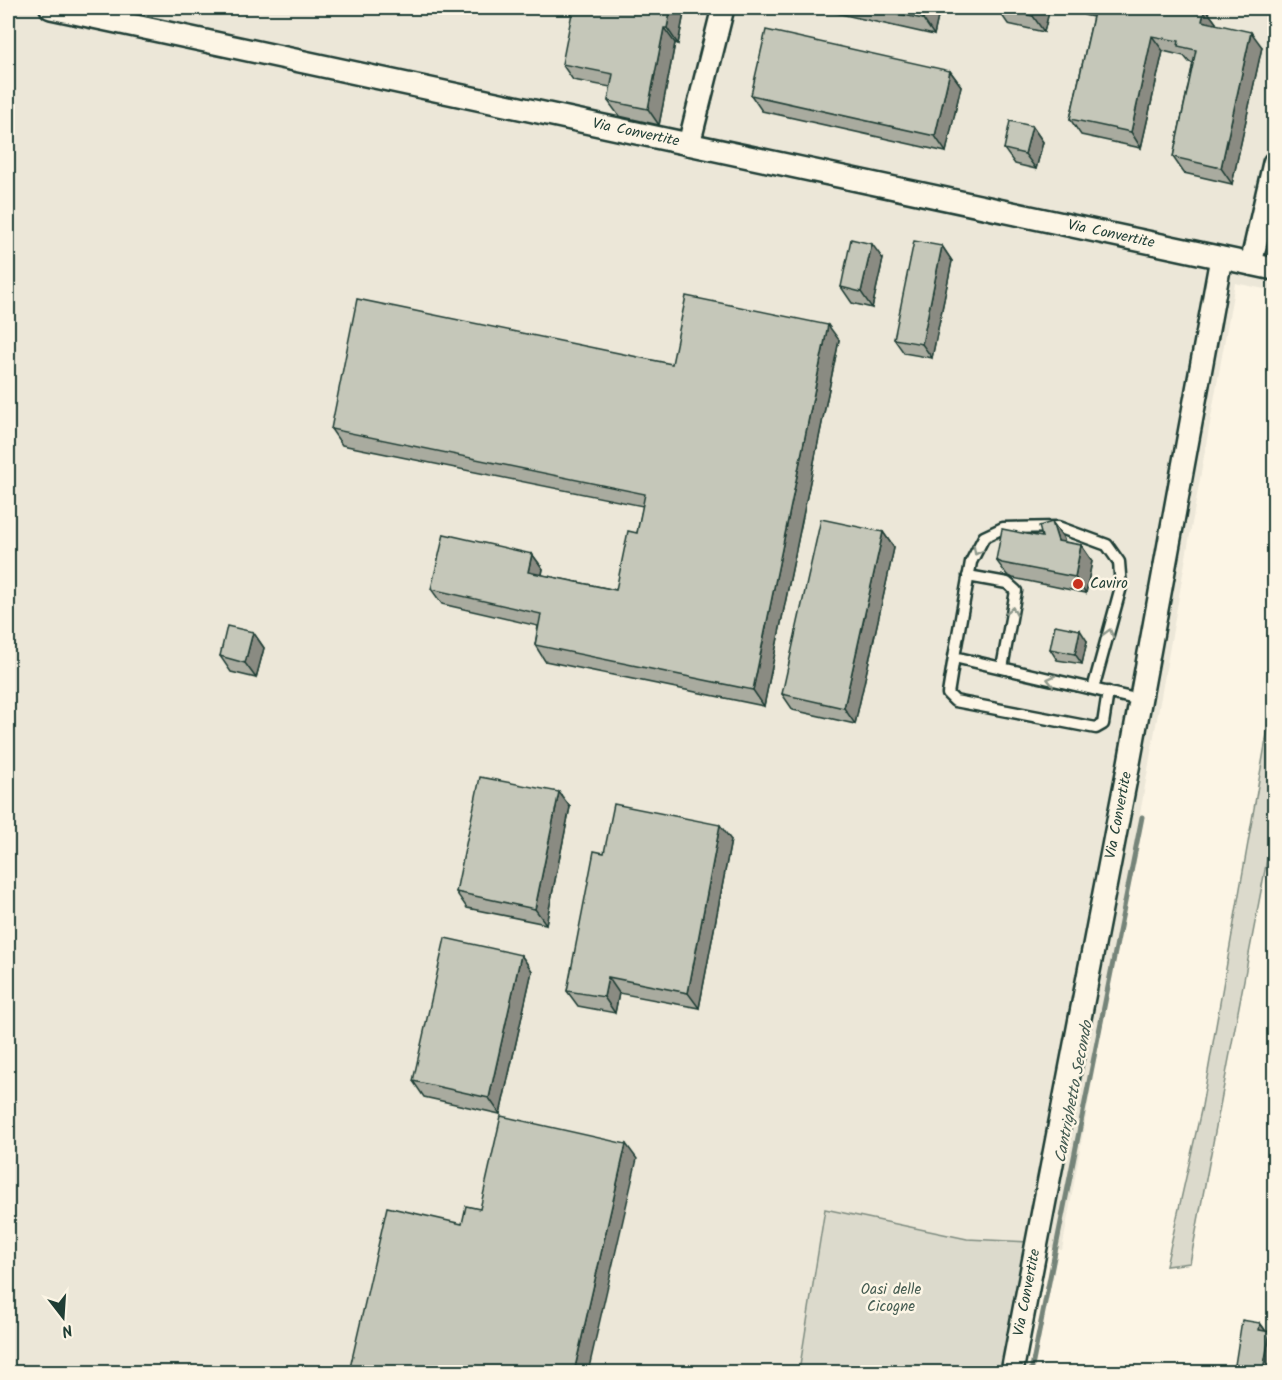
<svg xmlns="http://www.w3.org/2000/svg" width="1282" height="1380" viewBox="0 0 1282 1380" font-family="Kalam,sans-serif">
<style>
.built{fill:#ece7d8}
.green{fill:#dcdacc;stroke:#7e8c80;stroke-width:1.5}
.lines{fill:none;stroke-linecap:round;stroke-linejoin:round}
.stream{stroke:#758479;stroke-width:5}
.lane-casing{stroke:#1f3d34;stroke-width:15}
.street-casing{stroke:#1f3d34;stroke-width:26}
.lane{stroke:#fcf5e5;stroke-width:10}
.street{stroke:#fcf5e5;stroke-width:21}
.wall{fill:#a9ab9f;stroke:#1f3d34;stroke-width:1.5}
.shaded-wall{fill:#8a8b82;stroke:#1f3d34;stroke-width:1.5}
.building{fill:#c5c7b9;stroke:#1f3d34;stroke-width:1.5}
.oneway{stroke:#8e998c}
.poi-dot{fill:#c8321e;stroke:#fcf5e5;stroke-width:2}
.labels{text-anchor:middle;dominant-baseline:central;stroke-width:5;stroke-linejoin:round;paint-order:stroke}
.street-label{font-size:15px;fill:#1f3d34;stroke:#fcf5e5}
.poi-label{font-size:15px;fill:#1f3d34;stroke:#fcf5e5;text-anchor:start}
.park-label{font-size:15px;fill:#455c52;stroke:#fcf5e5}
.water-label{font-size:16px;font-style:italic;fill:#435a51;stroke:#fcf5e5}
</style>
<rect width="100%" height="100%" fill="#fcf5e5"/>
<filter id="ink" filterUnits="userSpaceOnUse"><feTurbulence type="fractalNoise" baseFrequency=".0167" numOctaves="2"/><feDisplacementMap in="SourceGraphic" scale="12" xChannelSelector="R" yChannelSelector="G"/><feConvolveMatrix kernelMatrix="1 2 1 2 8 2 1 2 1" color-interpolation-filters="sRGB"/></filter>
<g filter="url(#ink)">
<!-- built -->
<path class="built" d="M 8,8 L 1274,8 L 1274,291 L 1235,283 L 1062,1250 L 1029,1242 L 967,1239 L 826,1210 L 799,1372 L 8,1372 Z"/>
<!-- green -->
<path class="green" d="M 1274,694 L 1274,823 L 1190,1263 L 1166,1266 L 1202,1106 Z
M 825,1209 L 967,1239 L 1029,1242 L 1003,1372 L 799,1372 Z"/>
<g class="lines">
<!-- stream -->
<path class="stream" d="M 1031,1372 L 1142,817"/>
<defs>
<path id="lane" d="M 968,576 L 1007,583 L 1016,591 L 1002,668
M 954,657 L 971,562 L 984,537 L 1003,528 L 1058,527 L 1107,545 L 1119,562 L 1121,587 L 1093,689
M 1108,692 L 1103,724 L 1096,728 L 955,701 L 948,694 L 954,657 L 1140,700"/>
<g id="street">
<path id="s1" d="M 51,8 L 1274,269"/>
<path d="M 689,144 L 723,8"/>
<path d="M 1251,264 L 1274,163"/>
<path id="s2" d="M 1012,1372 L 1129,763 L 1221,258"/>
</g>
</defs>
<!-- lane casing -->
<use href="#lane" class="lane-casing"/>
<!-- street casing -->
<use href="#street" class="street-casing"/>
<!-- lane -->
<use href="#lane" class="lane"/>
<!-- street -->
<use href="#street" class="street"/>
</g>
<!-- wall -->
<path class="wall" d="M 685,8 L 678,44 L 675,43 L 659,125 L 619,116 L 608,101 L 611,87 L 573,80 L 562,64 Z
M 814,8 L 940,8 L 934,35 Z
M 997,8 L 1050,8 L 1044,32 L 1008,24 Z
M 1079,8 L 1205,8 L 1216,23 L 1215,24 L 1262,47 L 1232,184 L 1184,173 L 1173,157 L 1193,63 L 1189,62 L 1184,56 L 1163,51 L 1141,148 L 1081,135 L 1070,119 L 1093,17 L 1084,15 Z
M 950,71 L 961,86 L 946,152 L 762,111 L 751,95 Z
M 1032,126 L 1043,142 L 1036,169 L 1015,164 L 1004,149 Z
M 942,246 L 952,261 L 932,358 L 904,353 L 894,339 Z
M 883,259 L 872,308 L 852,303 L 841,287 Z
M 839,340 L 764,706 L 545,661 L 535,645 L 538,626 L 442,604 L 431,589 L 532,554 L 543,569 L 542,575 L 616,590 L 637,533 L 643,506 L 342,445 L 331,429 L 672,364 Z
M 1052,522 L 1063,537 L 1065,542 L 1081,545 L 1092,561 L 1086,593 L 1013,578 L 1007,575 L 996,560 L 1042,537 Z
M 883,532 L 894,548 L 855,724 L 793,710 L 782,694 Z
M 253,632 L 264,648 L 256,678 L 231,672 L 220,656 Z
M 1087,641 L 1082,664 L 1057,660 L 1050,649 Z
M 570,807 L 546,924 L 467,908 L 456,892 Z
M 731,840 L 699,1008 L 619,993 L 615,1013 L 578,1006 L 567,991 L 604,853 Z
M 521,955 L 532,971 L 500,1114 L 424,1097 L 413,1081 Z
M 1260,1323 L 1266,1331 L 1270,1332 L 1275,1338 L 1275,1356 L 1272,1372 L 1240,1372 L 1235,1365 Z"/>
<!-- shaded-wall -->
<path class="shaded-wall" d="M 671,8 L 685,8 L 678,44 L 667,28 Z
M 925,8 L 940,8 L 934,35 L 923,19 Z
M 1035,8 L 1050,8 L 1044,32 L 1033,16 Z
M 1205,8 L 1216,23 L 1213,37 L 1202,21 Z
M 664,28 L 675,43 L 659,125 L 648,109 Z
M 1251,32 L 1262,47 L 1232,184 L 1221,168 Z
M 1152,36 L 1163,51 L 1141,148 L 1131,132 Z
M 950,71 L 961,86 L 946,152 L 935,136 Z
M 1032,126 L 1043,142 L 1036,169 L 1025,154 Z
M 872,244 L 883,259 L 872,308 L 861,292 Z
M 942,246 L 952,261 L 932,358 L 922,344 Z
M 828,325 L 839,340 L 764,706 L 753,690 Z
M 1052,522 L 1063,537 L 1069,556 L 1058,541 Z
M 883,532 L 894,548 L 855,724 L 844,708 Z
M 1081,545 L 1092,561 L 1086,593 L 1075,577 Z
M 532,554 L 543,569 L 539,587 L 528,572 Z
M 1080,630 L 1087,641 L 1082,664 L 1075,654 Z
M 253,632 L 264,648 L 256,678 L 245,663 Z
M 559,792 L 570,807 L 546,924 L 535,909 Z
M 720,825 L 731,840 L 699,1008 L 688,993 Z
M 521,955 L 532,971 L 500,1114 L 489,1098 Z
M 608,977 L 619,993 L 615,1013 L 604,997 Z
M 626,1144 L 637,1159 L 588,1372 L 574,1372 Z
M 1260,1323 L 1267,1333 L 1259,1330 Z
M 1270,1332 L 1275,1338 L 1275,1356 L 1272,1372 L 1265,1372 L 1263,1370 Z"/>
<!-- building -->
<path class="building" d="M 573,8 L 671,8 L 667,28 L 664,28 L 648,109 L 608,101 L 613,74 L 562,64 Z
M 871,8 L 925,8 L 923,19 Z
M 997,8 L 1035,8 L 1033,16 Z
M 1095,8 L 1205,8 L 1202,21 L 1251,32 L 1221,168 L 1173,157 L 1196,50 L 1178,46 L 1179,41 L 1152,36 L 1131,132 L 1070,119 Z
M 766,30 L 950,71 L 935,136 L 751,95 Z
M 1010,121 L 1032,126 L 1025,154 L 1004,149 Z
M 851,239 L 872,244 L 861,292 L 841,287 Z
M 914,241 L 942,246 L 922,344 L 894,339 Z
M 686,296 L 828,325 L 753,690 L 535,645 L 541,614 L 431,589 L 444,534 L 532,554 L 528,572 L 616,590 L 628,531 L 637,533 L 645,494 L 331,429 L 357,299 L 672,364 Z
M 821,519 L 883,532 L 844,708 L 782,694 Z
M 1052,522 L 1058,541 L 1081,545 L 1075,577 L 1002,563 L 996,560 L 1002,529 L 1042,537 L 1039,526 Z
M 1055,625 L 1080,630 L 1075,654 L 1050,649 Z
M 227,626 L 253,632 L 245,663 L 220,656 Z
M 480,777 L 559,792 L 535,909 L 456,892 Z
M 614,804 L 720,825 L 688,993 L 608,977 L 604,997 L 567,991 L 594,851 L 604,853 Z
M 445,938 L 521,955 L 489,1098 L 413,1081 Z
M 501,1116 L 626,1144 L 574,1372 L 349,1372 L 387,1207 L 462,1224 L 466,1206 L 480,1209 Z
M 1242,1320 L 1260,1323 L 1259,1330 L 1270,1332 L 1263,1370 L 1235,1365 Z
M 1165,1370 L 1178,1372 L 1165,1372 Z"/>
<!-- one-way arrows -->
<defs><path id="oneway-chevron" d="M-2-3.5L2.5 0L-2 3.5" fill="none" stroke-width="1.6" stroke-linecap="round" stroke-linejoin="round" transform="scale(1.5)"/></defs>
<g class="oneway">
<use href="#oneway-chevron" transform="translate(977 551) rotate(118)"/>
<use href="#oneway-chevron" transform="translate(1012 611) rotate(-80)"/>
<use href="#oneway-chevron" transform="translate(1109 633) rotate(-74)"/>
<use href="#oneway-chevron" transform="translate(1051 680) rotate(-167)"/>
</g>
</g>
<!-- markers -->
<circle class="poi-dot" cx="1078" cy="584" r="6"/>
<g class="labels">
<!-- street labels -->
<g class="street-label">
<text stroke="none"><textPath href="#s1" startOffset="598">Via Convertite</textPath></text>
<text stroke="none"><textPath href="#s1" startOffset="1084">Via Convertite</textPath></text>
<text stroke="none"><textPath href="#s2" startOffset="567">Via Convertite</textPath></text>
<text stroke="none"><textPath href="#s2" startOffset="81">Via Convertite</textPath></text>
</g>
<!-- poi labels -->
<g class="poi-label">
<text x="1090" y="584">Caviro</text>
</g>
<!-- park labels -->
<g class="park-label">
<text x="891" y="1290">Oasi delle<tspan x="891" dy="17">Cicogne</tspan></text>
</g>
<!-- water labels -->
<g class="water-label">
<text transform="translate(1074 1092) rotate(-79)">Cantrighetto Secondo</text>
</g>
</g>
<!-- margin -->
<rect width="1282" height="1380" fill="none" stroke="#fcf5e5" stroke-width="30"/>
<rect x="15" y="15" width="1252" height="1350" fill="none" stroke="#1f3d34" stroke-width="2" filter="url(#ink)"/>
<!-- north arrow -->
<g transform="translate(63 1317) rotate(163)" stroke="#fcf5e5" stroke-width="4.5" paint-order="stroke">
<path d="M0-4.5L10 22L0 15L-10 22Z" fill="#1f3d34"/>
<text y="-9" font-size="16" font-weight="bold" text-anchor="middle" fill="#1f3d34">N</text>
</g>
</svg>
